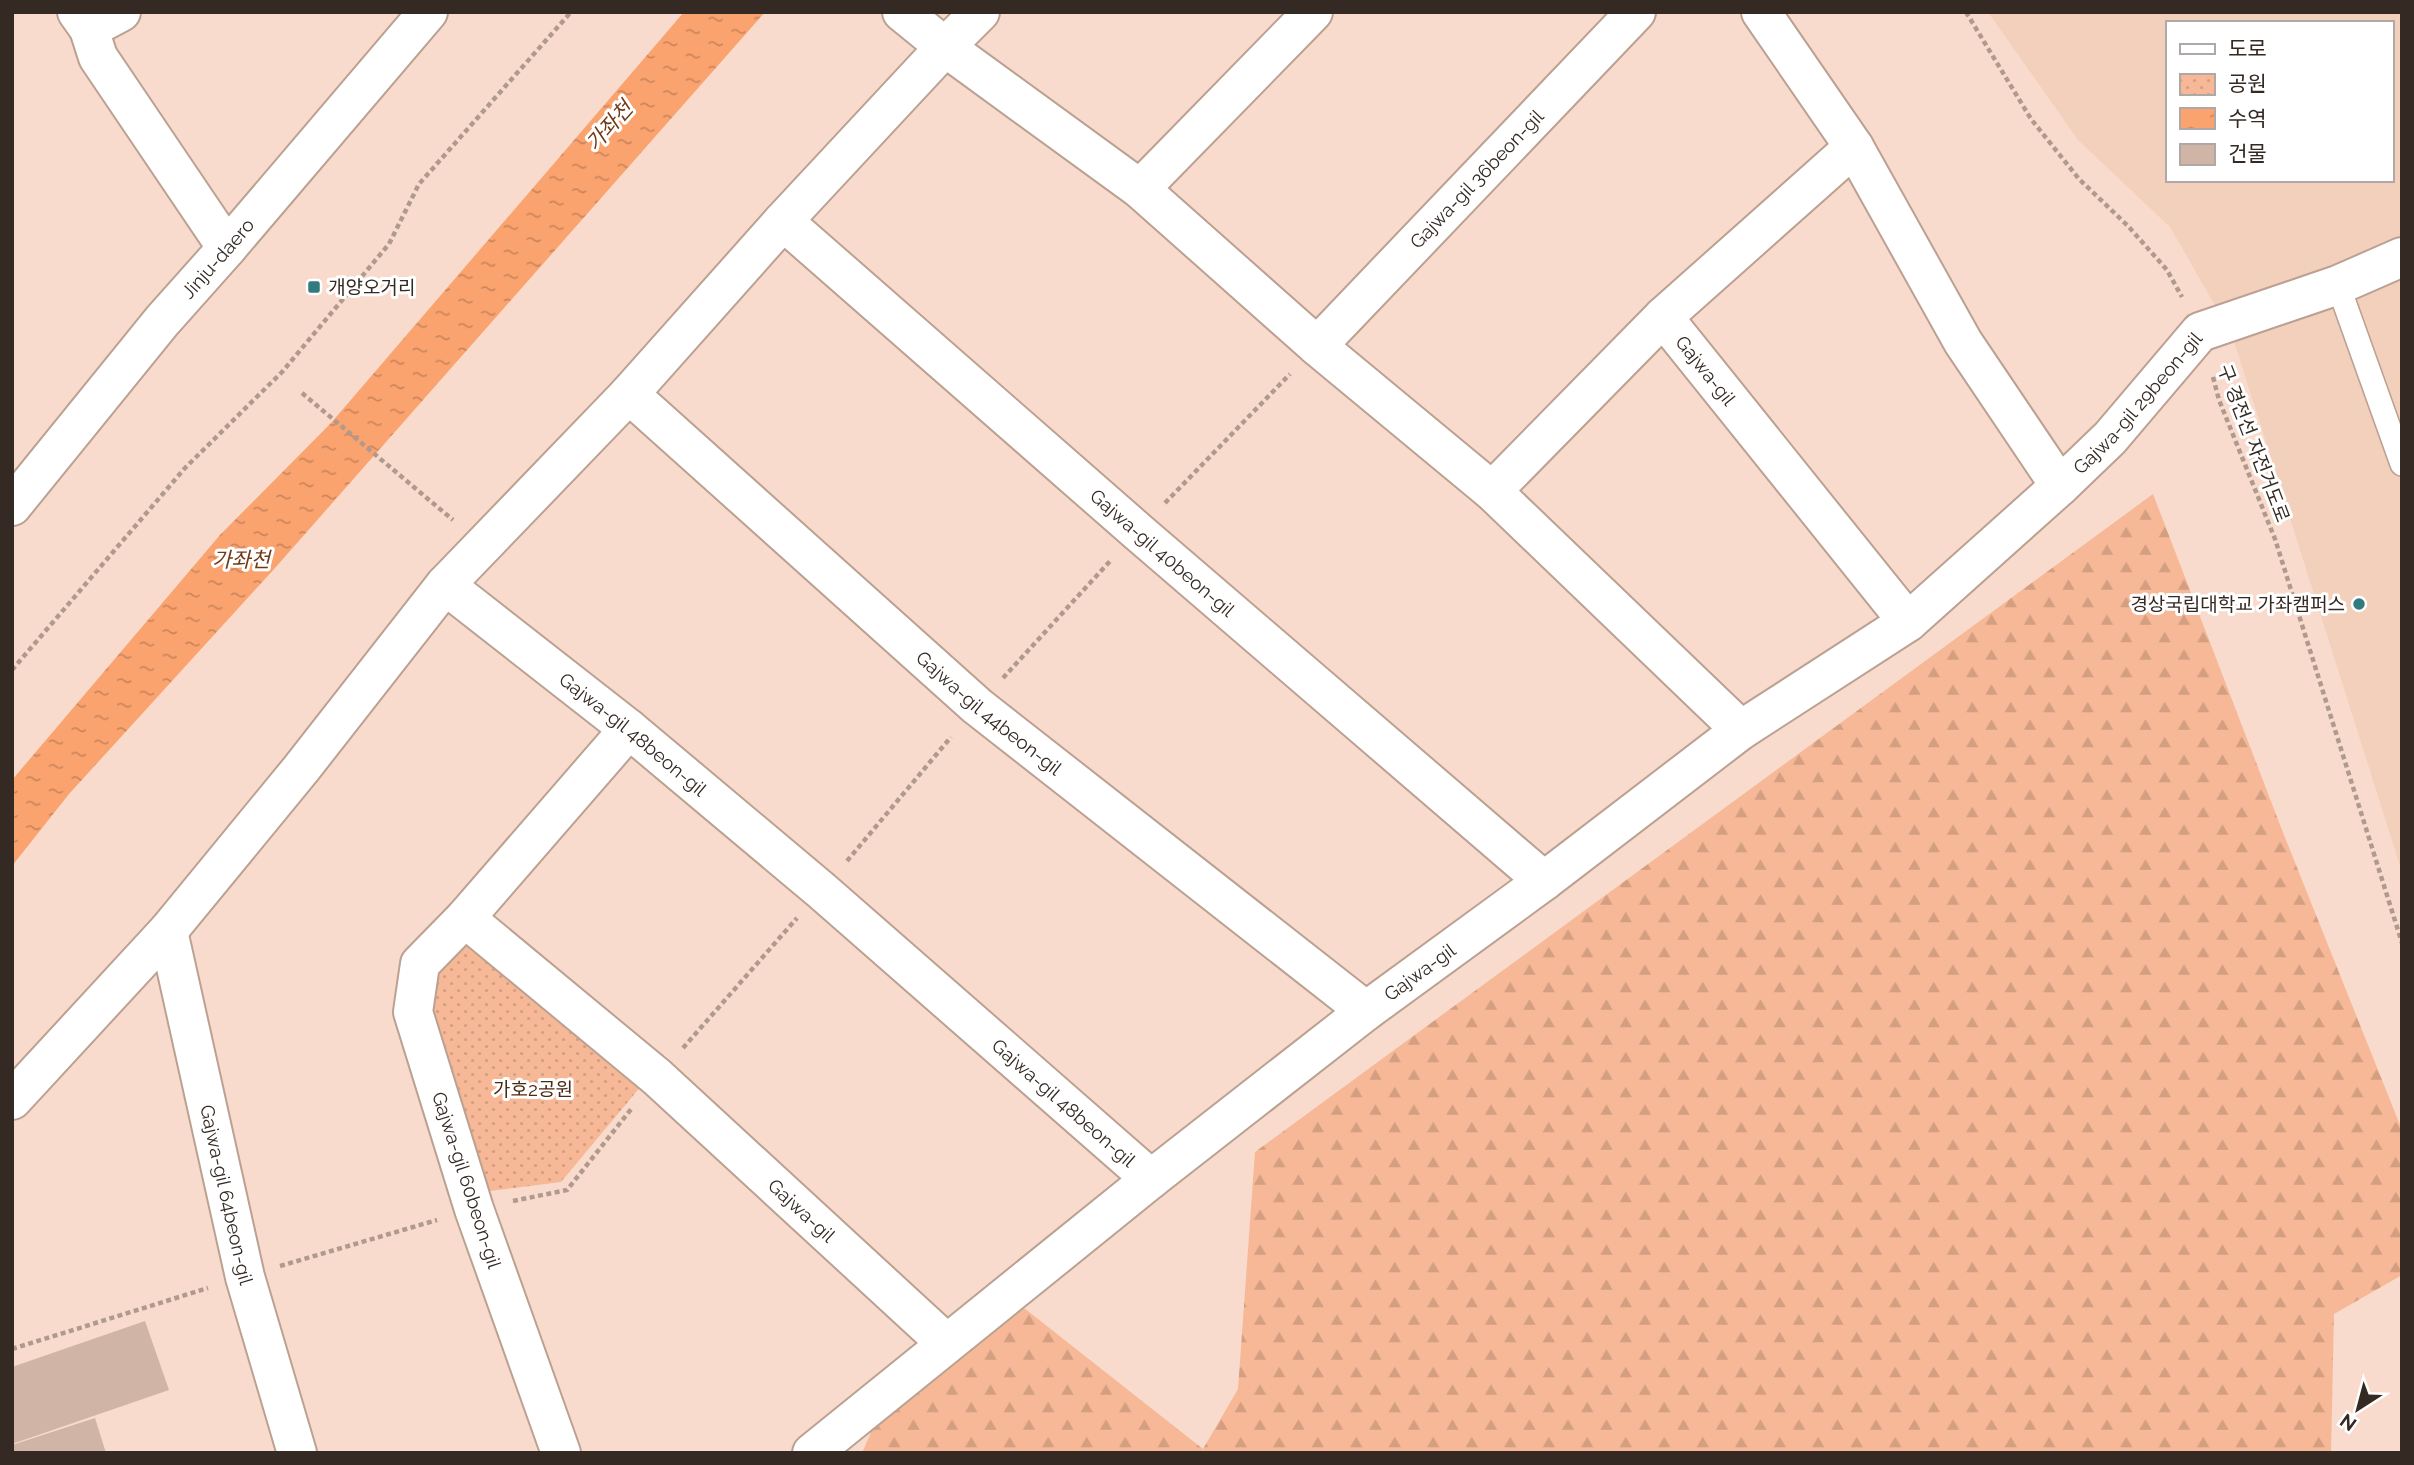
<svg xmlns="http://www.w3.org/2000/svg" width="2414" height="1465" viewBox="0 0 2414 1465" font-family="Raleway,'Noto Sans KR',sans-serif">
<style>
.built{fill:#f3d0bc;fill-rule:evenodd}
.forest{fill:url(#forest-firs)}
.park{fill:url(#park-dots)}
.water{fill:url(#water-ripples)}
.building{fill:#d0b4a5}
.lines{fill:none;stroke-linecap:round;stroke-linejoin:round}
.lane-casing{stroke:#bba192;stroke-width:26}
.street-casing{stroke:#bba192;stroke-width:42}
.secondary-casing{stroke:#bba192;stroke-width:42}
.path{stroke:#b09a8e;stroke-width:4.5;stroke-dasharray:5 3.5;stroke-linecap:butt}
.lane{stroke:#fff;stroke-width:23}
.street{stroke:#fff;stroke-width:38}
.secondary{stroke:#fff;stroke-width:38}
.poi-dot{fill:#327b7f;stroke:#fff;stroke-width:2.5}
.labels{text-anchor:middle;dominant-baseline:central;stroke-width:6;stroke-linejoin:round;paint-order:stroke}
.street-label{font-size:19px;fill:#342923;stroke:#fff}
.poi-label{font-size:19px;fill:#342923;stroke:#fff;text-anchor:start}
.park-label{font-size:19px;fill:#4c2913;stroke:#fff}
.water-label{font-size:21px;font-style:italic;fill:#713914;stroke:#fff}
</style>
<defs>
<pattern id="forest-firs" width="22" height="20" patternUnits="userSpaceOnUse" patternTransform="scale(1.75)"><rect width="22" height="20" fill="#f6b896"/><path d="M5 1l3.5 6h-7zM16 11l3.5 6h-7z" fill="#d49e81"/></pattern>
<pattern id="park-dots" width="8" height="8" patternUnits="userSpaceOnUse" patternTransform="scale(1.75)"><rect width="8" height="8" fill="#f6b896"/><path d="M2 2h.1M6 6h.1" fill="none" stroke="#d49e81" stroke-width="1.8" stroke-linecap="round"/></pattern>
<pattern id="water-ripples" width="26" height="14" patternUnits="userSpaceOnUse" patternTransform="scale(1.75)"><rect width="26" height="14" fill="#fba36f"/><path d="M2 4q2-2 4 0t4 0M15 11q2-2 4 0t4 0" fill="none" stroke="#cc855b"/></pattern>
</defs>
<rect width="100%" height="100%" fill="#f8dbcc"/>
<!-- built -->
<path class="built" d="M 1988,12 L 2402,12 L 2402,872 L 2232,335 L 2170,227 L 2078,140 ZM 2167,23 L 2391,23 L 2391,180 L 2167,180 Z"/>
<!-- forest -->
<path class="forest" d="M 2153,494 L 2282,830 L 2402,1130 L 2402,1275 L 2334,1314 L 2331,1453 L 862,1453 L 893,1382 L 1024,1308 L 1203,1449 L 1238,1389 L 1255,1152 Z"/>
<!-- park -->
<path class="park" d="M 473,933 L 647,1079 L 561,1182 L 482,1192 L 430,1040 L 435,964 Z"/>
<!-- water -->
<path class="water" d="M 684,12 L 765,12 L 275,568 L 69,794 L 12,866 L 12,780 L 220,535 L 331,423 Z"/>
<!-- building -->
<path class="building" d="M 145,1321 L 169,1390 L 12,1444 L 12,1367 Z
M 95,1418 L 106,1453 L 12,1453 L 12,1445 Z"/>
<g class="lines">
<defs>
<path id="lane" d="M 2338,285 L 2402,464"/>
<g id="street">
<path d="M 77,12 L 89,29 L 98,57 L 227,248"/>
<path d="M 902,12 L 945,47 L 1140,189 L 1317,346 L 1492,491 L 1741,730"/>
<path d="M 1761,12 L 1854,147 L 1963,342 L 2060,486"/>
<path d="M 89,29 L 121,12"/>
<path id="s1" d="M 1854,147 L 1663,317 L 1908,622"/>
<path d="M 1140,189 L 1313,12"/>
<path id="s2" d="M 783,221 L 1137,531 L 1544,881"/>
<path id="s3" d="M 1317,346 L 1636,12"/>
<path id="s4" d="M 629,394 L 977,706 L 1366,1011"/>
<path d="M 1492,491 L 1663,317"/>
<path id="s5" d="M 445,585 L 629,729 L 822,891 L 1151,1179"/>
<path id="s6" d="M 465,918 L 657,1077 L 946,1343"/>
<path id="s7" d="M 168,931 L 245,1277 L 297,1453"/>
<path d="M 12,1100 L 168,931 L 301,769 L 445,585 L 629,394 L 783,221 L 945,47 L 980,12"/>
<path d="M 561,1453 L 474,1209 L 413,1012 L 420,964 L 465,918 L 629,729"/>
<path id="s8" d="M 812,1453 L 1151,1179 L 1366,1011 L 1544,881 L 1741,730 L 1908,622 L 2060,486 L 2110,438 L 2200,332 L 2338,285 L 2402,257"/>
</g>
<g id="secondary">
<path id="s9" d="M 12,506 L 162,321 L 227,248 L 428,12"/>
</g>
</defs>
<!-- lane casing -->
<use href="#lane" class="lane-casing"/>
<!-- street casing -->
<use href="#street" class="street-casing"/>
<!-- secondary casing -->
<use href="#secondary" class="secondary-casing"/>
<!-- path -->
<path class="path" d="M 1966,12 L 2031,119 L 2079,179 L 2128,226 L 2167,270 L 2182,297
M 2213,377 L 2219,400 L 2275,539 L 2402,943
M 302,393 L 453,520
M 1165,503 L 1290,374
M 12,670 L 185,468 L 282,372 L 389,244 L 419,184 L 571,12
M 1003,678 L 1111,560
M 847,861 L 951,737
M 683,1048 L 797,918
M 513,1201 L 567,1190 L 632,1108
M 280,1266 L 437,1220
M 12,1349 L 208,1288"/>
<!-- lane -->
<use href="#lane" class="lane"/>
<!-- street -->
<use href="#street" class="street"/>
<!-- secondary -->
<use href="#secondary" class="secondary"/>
</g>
<!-- markers -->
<g class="poi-dot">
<rect x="307" y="280" width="14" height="14" rx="3.5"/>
<circle cx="2359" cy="604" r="7"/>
</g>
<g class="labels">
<!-- street labels -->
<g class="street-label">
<text stroke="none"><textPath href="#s3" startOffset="231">Gajwa-gil 36beon-gil</textPath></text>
<text stroke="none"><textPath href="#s9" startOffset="322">Jinju-daero</textPath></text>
<text stroke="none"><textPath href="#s1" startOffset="324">Gajwa-gil</textPath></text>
<text stroke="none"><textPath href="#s8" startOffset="1694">Gajwa-gil 29beon-gil</textPath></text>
<text transform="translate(2254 443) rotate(69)">구 경전선 자전거도로</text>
<text stroke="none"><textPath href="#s2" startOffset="504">Gajwa-gil 40beon-gil</textPath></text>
<text stroke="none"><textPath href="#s4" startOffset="481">Gajwa-gil 44beon-gil</textPath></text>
<text stroke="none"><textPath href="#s5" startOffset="240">Gajwa-gil 48beon-gil</textPath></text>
<text stroke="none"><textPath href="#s8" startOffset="775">Gajwa-gil</textPath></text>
<text stroke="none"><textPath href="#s5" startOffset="807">Gajwa-gil 48beon-gil</textPath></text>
<text transform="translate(467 1180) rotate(72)">Gajwa-gil 60beon-gil</text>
<text stroke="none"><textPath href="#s7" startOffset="270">Gajwa-gil 64beon-gil</textPath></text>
<text stroke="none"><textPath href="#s6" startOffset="446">Gajwa-gil</textPath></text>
</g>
<!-- poi labels -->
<g class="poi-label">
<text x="328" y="287">개양오거리</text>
<text x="2345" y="604" text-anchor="end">경상국립대학교 가좌캠퍼스</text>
</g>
<!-- park labels -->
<g class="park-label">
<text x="533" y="1089">가호2공원</text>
</g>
<!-- water labels -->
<g class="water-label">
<text transform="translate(609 126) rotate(-48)">가좌천</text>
<text x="241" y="559">가좌천</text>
</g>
</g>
<!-- border -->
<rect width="2414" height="1465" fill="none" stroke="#342923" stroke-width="28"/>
<!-- legend -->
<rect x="2166" y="21" width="228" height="161" fill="#ffffff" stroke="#aea9a7" stroke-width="2"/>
<rect x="2180" y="44" width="35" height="10" fill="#ffffff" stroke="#aea9a7" stroke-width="2"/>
<text x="2228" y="56" font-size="21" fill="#342923">도로</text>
<rect x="2180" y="74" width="35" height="21" fill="url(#park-dots)" stroke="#aea9a7" stroke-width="2"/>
<text x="2228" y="91" font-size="21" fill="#342923">공원</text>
<rect x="2180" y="108" width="35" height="21" fill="url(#water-ripples)" stroke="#aea9a7" stroke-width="2"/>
<text x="2228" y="126" font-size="21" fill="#342923">수역</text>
<rect x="2180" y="144" width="35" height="21" fill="#d0b4a5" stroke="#aea9a7" stroke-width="2"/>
<text x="2228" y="161" font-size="21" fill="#342923">건물</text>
<!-- north arrow -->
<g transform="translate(2358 1409) rotate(216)" stroke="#ffffff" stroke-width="5" paint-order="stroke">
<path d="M0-5L12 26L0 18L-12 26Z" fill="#342923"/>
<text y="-10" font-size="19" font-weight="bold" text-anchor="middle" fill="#342923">N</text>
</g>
</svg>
